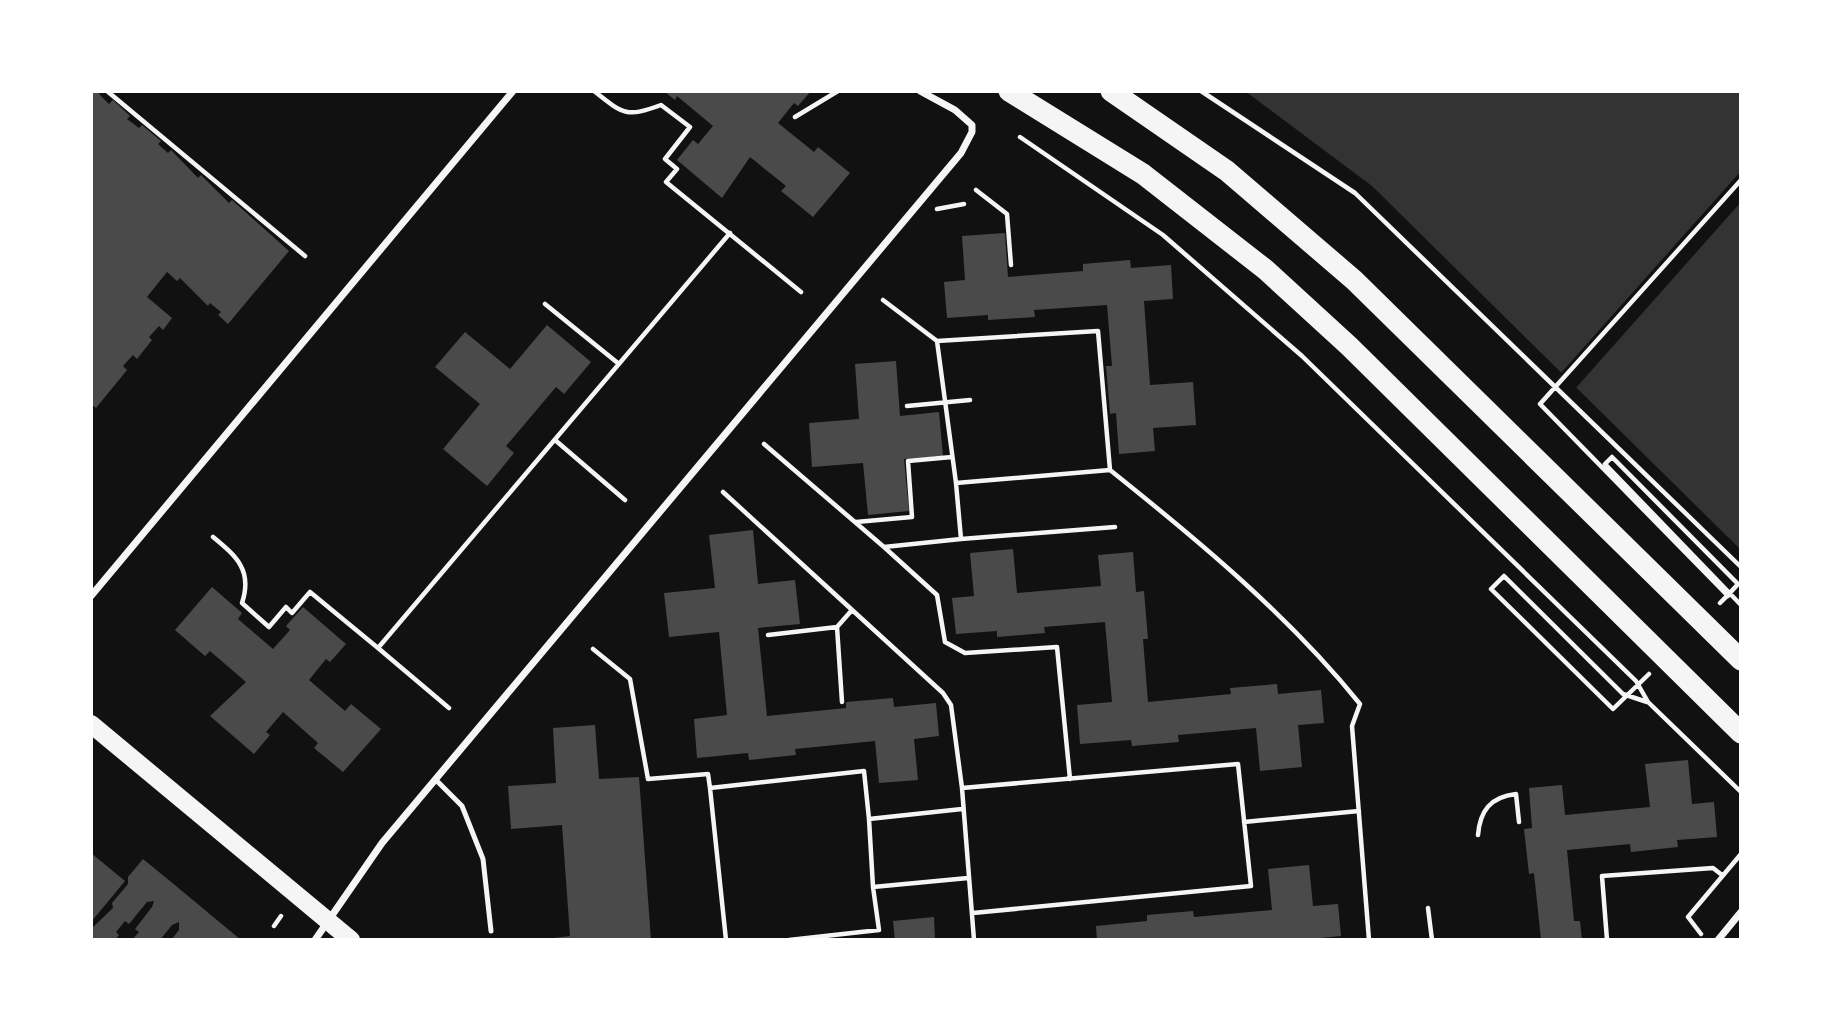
<svg xmlns="http://www.w3.org/2000/svg" width="1832" height="1031" viewBox="0 0 1832 1031" font-family="'IBM Plex Serif',serif">
<style>
.water{fill:#333}
.pier{fill:#111}
.building{fill:#4a4a4a}
.lines{fill:none;stroke-linecap:round;stroke-linejoin:round}
.path{stroke:#f5f5f5;stroke-width:4.5}
.service{stroke:#f5f5f5;stroke-width:5}
.minor{stroke:#f5f5f5;stroke-width:7}
.primary{stroke:#f5f5f5;stroke-width:18}
.motorway{stroke:#f5f5f5;stroke-width:21}
</style>
<rect width="100%" height="100%" fill="#111"/>
<!-- water -->
<path class="water" d="M 1245,91 L 1741,91 L 1741,550 L 1372,186 Z"/>
<!-- pier -->
<path class="pier" d="M 1741,171 L 1741,202 L 1575,389 L 1560,374 Z"/>
<!-- building -->
<path class="building" d="M 91,91 L 101,91 L 99,94 L 109,104 L 113,100 L 130,116 L 127,119 L 139,128 L 142,125 L 161,141 L 158,144 L 168,153 L 171,150 L 198,178 L 201,175 L 229,203 L 232,200 L 289,251 L 228,324 L 218,315 L 221,312 L 210,303 L 208,306 L 180,278 L 177,281 L 167,272 L 147,297 L 172,318 L 163,330 L 159,326 L 149,337 L 152,340 L 137,359 L 133,355 L 123,366 L 127,370 L 96,408 L 91,404 Z
M 664,91 L 811,91 L 798,106 L 794,103 L 778,123 L 814,152 L 818,147 L 850,173 L 813,217 L 781,191 L 786,186 L 750,157 L 722,198 L 677,160 L 693,140 L 698,144 L 713,126 L 677,96 L 675,100 Z
M 1005,233 L 1008,277 L 1083,271 L 1083,264 L 1130,260 L 1131,268 L 1171,265 L 1173,299 L 1144,301 L 1150,385 L 1193,382 L 1196,425 L 1153,428 L 1155,451 L 1119,454 L 1116,413 L 1110,414 L 1106,366 L 1112,366 L 1107,305 L 1034,310 L 1035,317 L 988,320 L 988,315 L 947,318 L 944,282 L 965,280 L 962,236 Z
M 547,325 L 591,362 L 564,394 L 556,387 L 506,446 L 514,453 L 487,486 L 443,449 L 480,404 L 435,367 L 465,332 L 510,369 Z
M 896,361 L 900,416 L 939,412 L 943,456 L 904,459 L 909,511 L 868,515 L 863,463 L 812,467 L 809,423 L 859,419 L 855,364 Z
M 753,530 L 758,584 L 795,580 L 800,624 L 758,628 L 767,716 L 846,708 L 846,702 L 893,698 L 894,707 L 936,703 L 939,736 L 914,739 L 918,780 L 879,783 L 875,741 L 795,749 L 796,755 L 749,760 L 748,753 L 697,758 L 694,719 L 727,715 L 719,632 L 669,637 L 664,593 L 715,588 L 709,535 Z
M 1013,549 L 1017,593 L 1101,586 L 1098,555 L 1133,552 L 1136,592 L 1144,591 L 1148,639 L 1143,639 L 1148,702 L 1231,694 L 1230,688 L 1277,684 L 1278,694 L 1321,690 L 1324,723 L 1298,725 L 1302,767 L 1260,771 L 1256,728 L 1178,735 L 1179,742 L 1132,746 L 1131,740 L 1080,744 L 1077,705 L 1112,702 L 1105,622 L 1044,627 L 1045,633 L 997,637 L 997,631 L 956,634 L 952,598 L 974,596 L 970,553 Z
M 212,587 L 242,613 L 238,619 L 273,649 L 290,630 L 286,626 L 303,607 L 346,644 L 330,662 L 326,659 L 309,680 L 345,711 L 351,704 L 381,729 L 343,772 L 314,748 L 318,743 L 283,712 L 266,732 L 270,735 L 254,754 L 210,716 L 246,682 L 210,651 L 205,656 L 175,630 Z
M 595,725 L 599,779 L 639,777 L 651,940 L 537,940 L 570,936 L 562,825 L 511,829 L 508,786 L 556,783 L 553,728 Z
M 1688,760 L 1692,804 L 1714,802 L 1717,837 L 1677,840 L 1678,847 L 1631,852 L 1630,844 L 1567,850 L 1574,921 L 1580,921 L 1582,940 L 1541,940 L 1534,873 L 1529,874 L 1524,829 L 1532,828 L 1529,788 L 1562,785 L 1565,815 L 1650,807 L 1645,764 Z
M 91,853 L 125,881 L 91,922 Z
M 143,859 L 170,881 L 241,940 L 171,940 L 179,930 L 179,922 L 172,925 L 160,940 L 132,940 L 139,932 L 135,929 L 152,907 L 154,901 L 147,902 L 129,924 L 125,921 L 116,932 L 119,935 L 115,940 L 91,940 L 91,929 L 113,908 L 112,903 L 128,884 L 128,877 Z
M 1309,865 L 1313,906 L 1338,904 L 1341,936 L 1299,940 L 1097,940 L 1096,926 L 1147,921 L 1147,915 L 1193,911 L 1194,917 L 1272,910 L 1268,869 Z
M 934,917 L 935,940 L 895,940 L 893,921 Z"/>
<g class="lines">
<!-- path -->
<path class="path" d="M 107,91 L 305,256
M 594,91 C 623,114 626,118 661,105 L 690,127 L 665,159 L 677,169 L 666,182 L 801,292
M 1201,91 L 1355,193 L 1741,567
M 795,117 L 838,91
M 1020,137 L 1163,235 L 1302,356 L 1636,681 L 1648,702 L 1741,792
M 976,190 L 1007,214 L 1011,265
M 937,209 L 964,204
M 883,300 L 937,341 L 956,483 L 1110,470 C 1199,541 1288,615 1360,704 L 1352,726 L 1369,940
M 545,304 L 619,364
M 937,341 L 1098,331 L 1110,470
M 907,406 L 970,400
M 555,440 L 625,500
M 764,444 L 884,547 L 961,539 L 956,483
M 723,492 L 943,693 L 951,705 L 962,788 L 1238,764 L 1251,886 L 973,913
M 856,522 L 912,517 L 908,461 L 952,457
M 213,537 C 236,556 253,570 242,603 L 269,627 L 286,607 L 292,613 L 310,592 L 378,648 L 730,233
M 961,539 L 1115,527
M 884,547 L 937,595 L 945,642 L 965,653 L 1057,647 L 1070,779
M 1728,596 L 1540,404 L 1741,180
M 1720,603 C 1726,597 1732,591 1738,584 L 1612,457 L 1605,464 L 1741,605 L 1741,604
M 768,635 L 837,627
M 378,648 L 449,708
M 593,649 L 630,679 L 648,779 L 708,774 L 710,788 L 864,771 L 869,819
M 842,702 L 837,627 L 852,610
M 1647,702 L 1623,694 L 1504,576 L 1491,589 L 1613,709 L 1649,674
M 710,788 L 726,940
M 962,788 L 974,940
M 962,809 L 869,819 L 873,887 L 968,878
M 1244,822 L 1359,811
M 1478,835 C 1480,811 1490,797 1516,794 L 1519,822
M 1428,908 L 1432,940
M 274,926 L 281,916
M 1701,934 L 1688,917 L 1741,854
M 789,940 L 879,930 L 873,887
M 1607,940 L 1602,876 L 1713,868 L 1722,875"/>
<!-- service -->
<path class="service" d="M 436,780 L 462,806 L 483,859 L 491,931"/>
<!-- minor -->
<path class="minor" d="M 91,596 L 513,91
M 315,940 L 382,843 L 961,153 L 972,132 L 972,125 L 955,110 L 920,91
M 1718,940 L 1741,912"/>
<!-- primary -->
<path class="primary" d="M 91,724 L 351,940"/>
<!-- motorway -->
<path class="motorway" d="M 1009,91 L 1143,174 L 1266,270 L 1349,346 L 1741,733
M 1111,91 L 1227,171 L 1354,280 L 1741,660"/>
</g>
<!-- border -->
<rect width="1832" height="1031" fill="none" stroke="#ffffff" stroke-width="186"/>
</svg>
